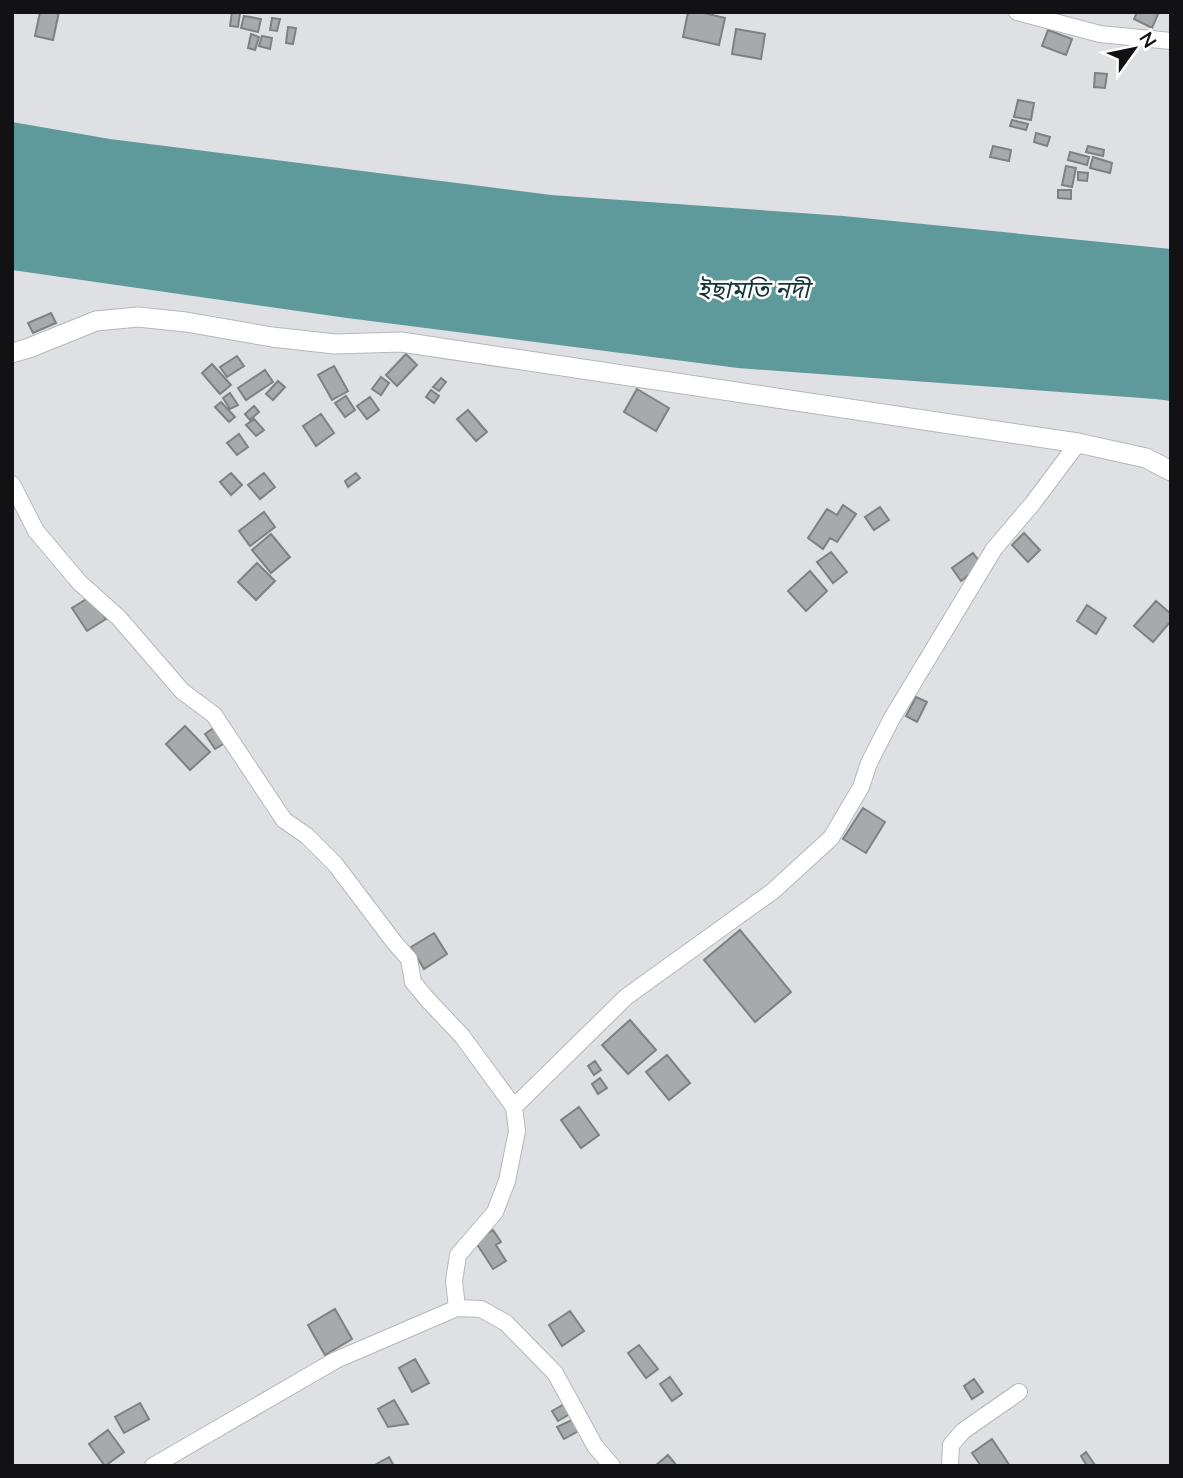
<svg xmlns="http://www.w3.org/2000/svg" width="1183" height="1478" viewBox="0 0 1183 1478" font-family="'Nunito Sans','Noto Sans Bengali',sans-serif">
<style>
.water{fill:#5e999b}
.building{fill:#a6aaab;stroke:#7d8183;stroke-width:2}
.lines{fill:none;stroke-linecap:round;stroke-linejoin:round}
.minor-casing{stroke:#b5b7ba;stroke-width:18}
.major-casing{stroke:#b5b7ba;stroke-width:21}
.minor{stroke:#fff;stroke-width:16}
.major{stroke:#fff;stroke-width:19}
.labels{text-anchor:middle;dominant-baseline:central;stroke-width:5;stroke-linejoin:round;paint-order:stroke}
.water-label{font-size:24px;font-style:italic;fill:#153435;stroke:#fff}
</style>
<rect width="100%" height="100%" fill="#dee0e3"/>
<!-- water -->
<path class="water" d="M 12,122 L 110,139 L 551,195 L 843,216 L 1171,249 L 1171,401 L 1155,399 L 738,368 L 347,318 L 12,270 Z"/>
<!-- building -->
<path class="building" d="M 40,12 L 59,12 L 53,40 L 35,36 Z
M 232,12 L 240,13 L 238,27 L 230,26 Z
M 688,12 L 700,12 L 725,18 L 719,45 L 683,37 Z
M 1137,12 L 1159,12 L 1152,28 L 1134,19 Z
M 244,16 L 261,19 L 258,32 L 241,28 Z
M 272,18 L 280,19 L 277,31 L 270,30 Z
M 288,27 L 296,28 L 293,44 L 286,43 Z
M 736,29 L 765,34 L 761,59 L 732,54 Z
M 1048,30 L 1072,39 L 1066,55 L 1042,46 Z
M 251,34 L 259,37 L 255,50 L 248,48 Z
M 262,36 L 272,38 L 270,49 L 259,46 Z
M 1095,73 L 1107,74 L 1105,88 L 1094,87 Z
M 1018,100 L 1034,103 L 1031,120 L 1014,117 Z
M 1012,120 L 1028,124 L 1026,130 L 1010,126 Z
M 1036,133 L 1050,137 L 1047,146 L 1034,142 Z
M 993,146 L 1011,150 L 1009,161 L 990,157 Z
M 1088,146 L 1104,150 L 1103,156 L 1086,152 Z
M 1070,152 L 1089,157 L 1087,165 L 1068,160 Z
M 1093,157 L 1112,163 L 1110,173 L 1090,168 Z
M 1066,166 L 1076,168 L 1072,187 L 1062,185 Z
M 1078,172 L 1088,173 L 1087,181 L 1078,180 Z
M 1058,190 L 1071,190 L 1071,199 L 1058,198 Z
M 51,313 L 56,323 L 33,333 L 28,323 Z
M 406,354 L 417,365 L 397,386 L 386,375 Z
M 237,356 L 244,366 L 227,377 L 220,367 Z
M 212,364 L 231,385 L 220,394 L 202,373 Z
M 334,366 L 348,391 L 332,400 L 318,375 Z
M 265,370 L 273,382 L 246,400 L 238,388 Z
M 381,377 L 389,383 L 381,395 L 372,389 Z
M 441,378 L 446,382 L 439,391 L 433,387 Z
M 278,381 L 285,387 L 273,400 L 266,394 Z
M 637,389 L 669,408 L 656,431 L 624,412 Z
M 431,390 L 439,396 L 434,403 L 426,397 Z
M 230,393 L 238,405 L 230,409 L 223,398 Z
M 346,396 L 355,410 L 345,417 L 335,403 Z
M 370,397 L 379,410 L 367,419 L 357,406 Z
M 221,402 L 235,417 L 229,422 L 215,407 Z
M 254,406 L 259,412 L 250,420 L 245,414 Z
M 468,410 L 487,432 L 476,441 L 457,419 Z
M 321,414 L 334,433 L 316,446 L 303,426 Z
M 254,419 L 264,430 L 256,436 L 246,425 Z
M 239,434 L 248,447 L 237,455 L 227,443 Z
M 231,473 L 242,485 L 231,495 L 220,482 Z
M 264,473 L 275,487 L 260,499 L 248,485 Z
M 356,473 L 360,478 L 348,487 L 345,481 Z
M 843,505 L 856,514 L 837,542 L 830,538 L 823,549 L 808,538 L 827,509 L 837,515 Z
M 880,507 L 889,520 L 874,530 L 865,517 Z
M 264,512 L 275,527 L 250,546 L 239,531 Z
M 1024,533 L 1040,550 L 1028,562 L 1012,545 Z
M 271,534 L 290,557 L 271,573 L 252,550 Z
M 831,552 L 847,572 L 833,583 L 817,562 Z
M 973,553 L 982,565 L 961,581 L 952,568 Z
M 257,563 L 275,581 L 256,600 L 238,582 Z
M 810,571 L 827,591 L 806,611 L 788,591 Z
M 91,596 L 106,619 L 87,631 L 72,608 Z
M 1156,601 L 1171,614 L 1171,621 L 1153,642 L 1134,626 Z
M 1087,605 L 1106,618 L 1096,634 L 1077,621 Z
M 916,697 L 927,702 L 917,722 L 906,716 Z
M 185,726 L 210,752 L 190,770 L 166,744 Z
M 215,727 L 225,743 L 215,749 L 205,734 Z
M 863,808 L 885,822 L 866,853 L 843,839 Z
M 740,930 L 791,992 L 755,1022 L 704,960 Z
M 434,933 L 447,954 L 424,969 L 411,947 Z
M 630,1020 L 656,1050 L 628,1074 L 602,1045 Z
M 667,1055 L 690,1083 L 669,1100 L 646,1072 Z
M 595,1061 L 601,1070 L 594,1075 L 588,1066 Z
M 600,1078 L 607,1088 L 598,1094 L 592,1084 Z
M 579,1107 L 599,1135 L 581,1148 L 561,1120 Z
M 493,1230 L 501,1242 L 496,1245 L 506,1261 L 493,1269 L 475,1241 Z
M 335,1309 L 352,1339 L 325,1355 L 308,1325 Z
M 570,1311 L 584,1331 L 562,1346 L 549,1325 Z
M 639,1345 L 658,1369 L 646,1378 L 628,1353 Z
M 415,1359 L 429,1383 L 412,1392 L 399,1368 Z
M 670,1377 L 682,1394 L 672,1401 L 660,1384 Z
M 974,1379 L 983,1392 L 972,1399 L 964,1386 Z
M 394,1400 L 408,1424 L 388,1427 L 378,1409 Z
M 568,1402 L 573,1412 L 558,1421 L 552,1411 Z
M 140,1403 L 149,1419 L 124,1433 L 115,1417 Z
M 576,1418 L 582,1429 L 564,1439 L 557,1427 Z
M 108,1430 L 124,1452 L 105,1466 L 89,1444 Z
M 992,1439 L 1010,1466 L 981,1466 L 972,1453 Z
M 1086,1452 L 1095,1465 L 1093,1466 L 1087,1466 L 1081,1456 Z
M 668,1455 L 677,1466 L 655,1466 Z
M 389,1457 L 394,1466 L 373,1466 Z"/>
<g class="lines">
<defs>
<path id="minor" d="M 1017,12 L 1100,34 L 1171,41
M 12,484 L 36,531 L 79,582 L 119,618 L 182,691 L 214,715 L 284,820 L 307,836 L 335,864 L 394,942 L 409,959 L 413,982 L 427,999 L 462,1036 L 514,1107 L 517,1131 L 507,1181 L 495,1212 L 458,1255 L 454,1281 L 457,1308
M 514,1107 L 626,997 L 773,891 L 831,838 L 861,787 L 869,763 L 892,718 L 994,549 L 1033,503 L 1078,443
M 153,1466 L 336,1360 L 457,1308 L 481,1309 L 506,1323 L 555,1373 L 595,1446 L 612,1466
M 950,1466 L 951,1445 L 963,1431 L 1019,1392"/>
<path id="major" d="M 12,353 L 29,348 L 96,321 L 138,317 L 186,322 L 272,337 L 335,344 L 401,342 L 1078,443 L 1146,458 L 1171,471"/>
</defs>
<!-- minor casing -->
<use href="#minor" class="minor-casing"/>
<!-- major casing -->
<use href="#major" class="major-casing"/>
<!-- minor -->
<use href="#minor" class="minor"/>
<!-- major -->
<use href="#major" class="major"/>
</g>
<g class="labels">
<!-- water labels -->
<g class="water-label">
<text x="753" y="290">ইছামতি নদী</text>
</g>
</g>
<!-- border -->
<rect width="1183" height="1478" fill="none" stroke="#121214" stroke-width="28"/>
<!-- north arrow -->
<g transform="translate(1134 49) rotate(57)" stroke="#ffffff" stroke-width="5" paint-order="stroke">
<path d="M0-5L12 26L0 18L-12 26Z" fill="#121214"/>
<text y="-10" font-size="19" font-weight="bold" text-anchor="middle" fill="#121214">N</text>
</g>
</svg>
